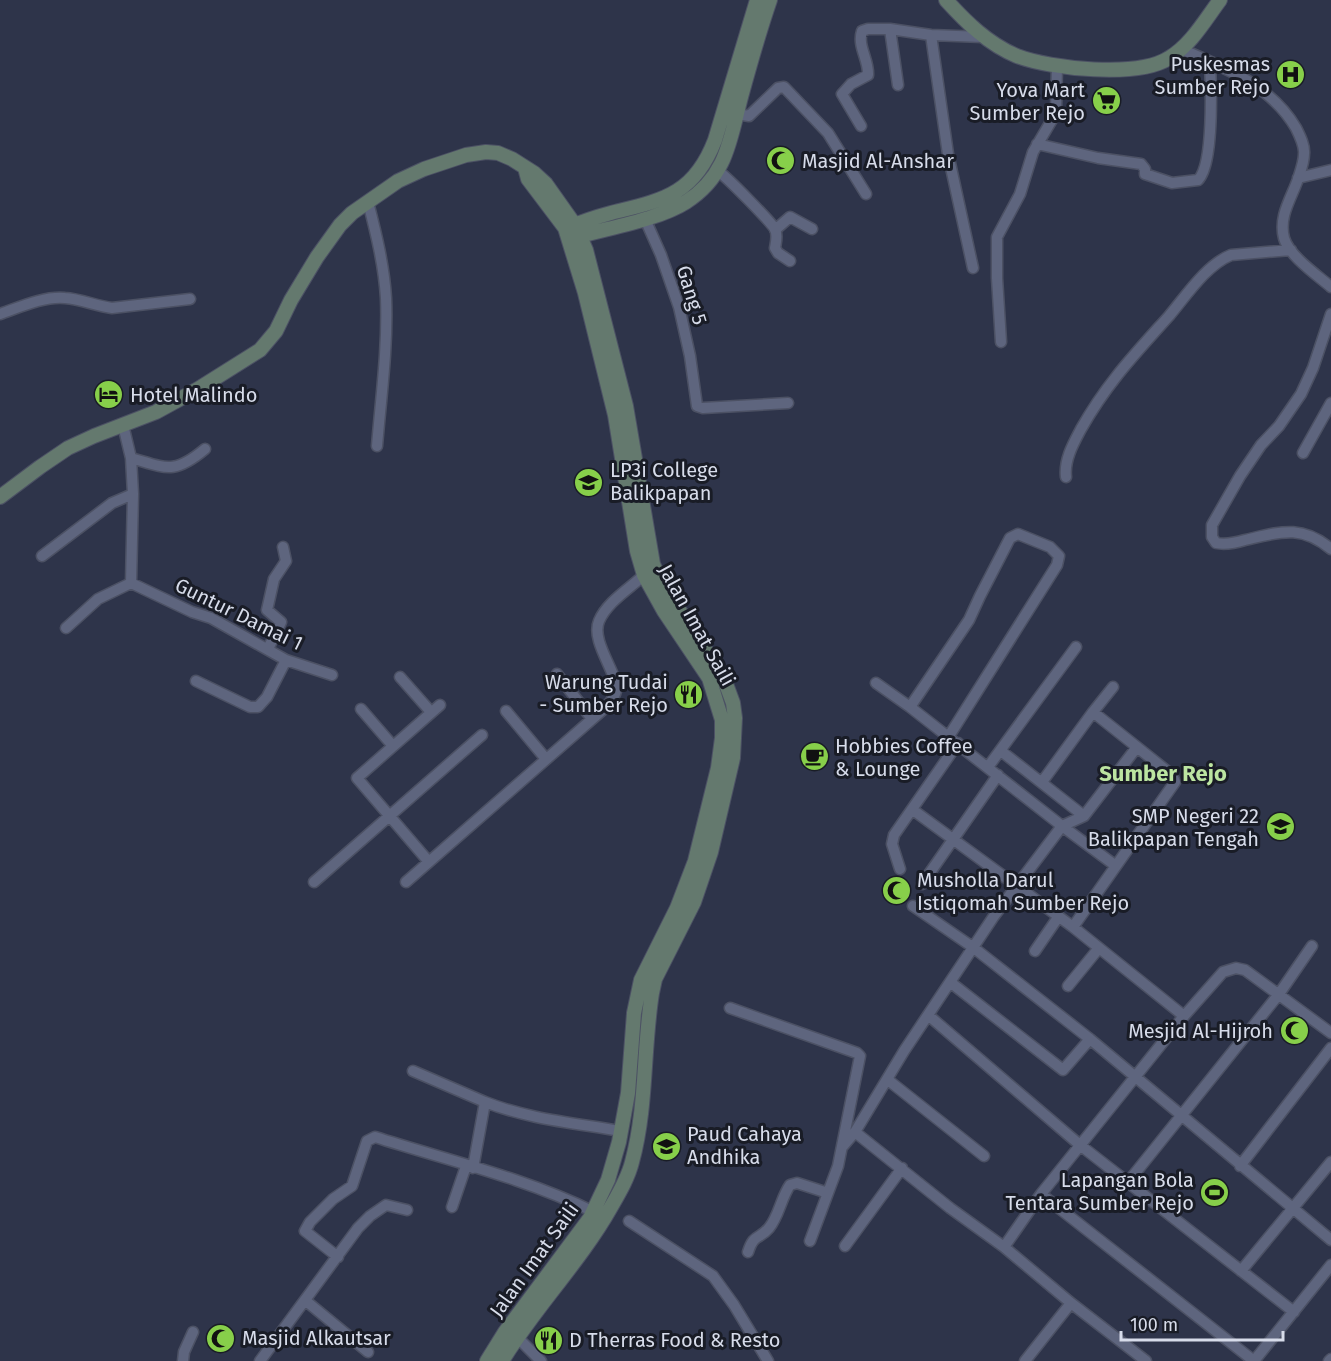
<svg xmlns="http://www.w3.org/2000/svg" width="1331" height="1361" viewBox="0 0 1331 1361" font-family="'Fira Sans',sans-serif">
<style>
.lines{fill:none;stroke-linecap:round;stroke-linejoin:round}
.street-casing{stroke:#4c5164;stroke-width:13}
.secondary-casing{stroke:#4c5164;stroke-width:16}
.street{stroke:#5e657e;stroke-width:10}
.secondary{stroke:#64796e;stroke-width:14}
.labels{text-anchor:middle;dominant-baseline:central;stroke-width:6;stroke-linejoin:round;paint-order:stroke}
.poi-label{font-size:20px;fill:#d7dcea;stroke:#191c26;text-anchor:start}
.street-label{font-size:20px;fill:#d7dcea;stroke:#191c26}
.quarter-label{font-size:22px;font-weight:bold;fill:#bce5a1;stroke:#191c26}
</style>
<rect width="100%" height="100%" fill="#2e344a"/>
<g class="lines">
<defs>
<path id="street" d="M 931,35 L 948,154 L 973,268
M 1181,49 C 1225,68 1271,85 1296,128 C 1300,136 1305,146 1304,154 C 1304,161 1301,170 1299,176 C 1293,196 1278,215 1284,238 C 1289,256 1317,275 1331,287
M 898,85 L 890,29 L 931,35 L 983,37
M 737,114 L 749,116 L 778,88 L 784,87 L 828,133 L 866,194
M 861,126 L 842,94 L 851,84 L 868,75 C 869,60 857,46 862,31 L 868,29 L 890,29
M 1037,144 L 1098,158 L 1141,164 L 1145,169 L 1145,174 L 1172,183 L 1198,180 C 1214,165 1211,85 1210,62
M 718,171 C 727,177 770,221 775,229 C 778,235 776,242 775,248 L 778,253 L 790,261
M 1298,178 L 1331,170
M 368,202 C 376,233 384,265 386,298 C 388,347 381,397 377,446
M 645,219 L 661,255 L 679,307 L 690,356 L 697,406 L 703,408 L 788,403
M 775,230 L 790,217 L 812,229
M 0,314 C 20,307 44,296 65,298 C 81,299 96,306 112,308 L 190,299
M 1331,314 L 1313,368 L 1301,394 L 1279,426 L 1261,445 L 1240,476 L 1212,525 L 1212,537 L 1216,543 C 1226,545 1235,543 1245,540 C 1280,532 1301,524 1331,549
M 1001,342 L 997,278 L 997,237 L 1020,194 L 1033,152 L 1056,113 L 1057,65
M 1303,453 L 1331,403
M 131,458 C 166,468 174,475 205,449
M 1066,477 C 1064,460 1073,444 1081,429 C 1107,383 1134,355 1169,316 C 1186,296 1206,265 1231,255 L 1291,250
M 42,556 L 112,503 L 133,494
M 131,583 L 192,612 L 211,618 L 286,660 L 332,675
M 66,628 L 98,599 L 131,583 L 133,494 L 131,458 L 123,425
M 268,649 L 281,622 L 267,610 L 274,579 L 286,561 L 283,547
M 557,674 L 592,719
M 400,677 L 431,712
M 196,681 L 250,707 L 258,707 L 267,697 L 286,660
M 876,683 L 910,707
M 361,709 L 393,746
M 506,711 L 546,759
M 1093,712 L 1113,687
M 1001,751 L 1084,816
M 988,767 L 1076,647
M 1042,782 L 1093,712 L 1137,747 L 1084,816 L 1062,826
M 913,810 L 1073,927 L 1184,1016
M 1062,826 L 1116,866
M 429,862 L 357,778 L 440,705
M 900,869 L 892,844 L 894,835 L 958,743
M 314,882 L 482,735
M 406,882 L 606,707 C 610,702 615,697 616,691 C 620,676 590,642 599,621 C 607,602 629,589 644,575
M 922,884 L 998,775
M 913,906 L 974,948 L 1090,1039 L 1331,1240
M 1073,927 L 1175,782 L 1172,775 L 1137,747
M 1035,951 L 1059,916
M 950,982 L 1063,1070 L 1090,1039
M 1068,986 L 1099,948
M 730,1008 L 857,1053 L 860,1056 L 838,1166 L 810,1241
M 928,1015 L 1080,1145 L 1294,1312
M 413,1071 L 485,1102
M 888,1080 L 984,1156
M 855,1132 L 950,1208 L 1004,1247 L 1071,1303 L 1146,1361
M 843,1146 L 855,1132 L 904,1051 L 994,916 L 1062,826 L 910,707 L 969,620 L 980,596 L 1010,538 L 1018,534 L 1050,547 L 1059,556 L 1057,565 L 949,736
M 1240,1166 L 1331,1048
M 473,1168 L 485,1102 C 528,1119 575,1123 621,1131
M 1128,1182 L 1279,994 L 1312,946
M 1041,1194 L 1254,1361
M 452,1207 L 466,1166
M 629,1221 L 713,1276 L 734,1305 L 768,1361
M 845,1246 L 902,1168
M 1004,1247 L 1041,1194 L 1184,1016 L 1223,972 L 1236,968 L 1245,970 L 1331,1033
M 748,1252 C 754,1233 759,1240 769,1228 C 779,1216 781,1198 790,1185 L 797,1183 L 828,1193
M 338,1257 L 305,1231 L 310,1222 L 333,1199 L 352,1186 L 367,1141 L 375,1137 C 447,1160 525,1178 594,1212
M 1241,1271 L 1331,1162
M 306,1301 L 368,1352
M 517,1337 L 541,1361
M 183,1361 L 184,1352 L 193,1332
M 260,1361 L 358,1228 L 370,1216 L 386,1205 L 407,1210
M 1025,1361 L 1071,1303
M 1254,1361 L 1331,1265
M 1329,1361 L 1331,1359"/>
<path id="secondary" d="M 946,0 C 966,22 988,44 1017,56 C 1051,69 1138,78 1169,58 C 1191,45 1205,20 1220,0
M 567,228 C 581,222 596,217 611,213 C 663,200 694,195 715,140 L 757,0
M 573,238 C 606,228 658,220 686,202 C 727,176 730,139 741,97 C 750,64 759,32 770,0
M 0,497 L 40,467 L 68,448 L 94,436 L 156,412 L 198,389 L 260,350 L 276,331 L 291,300 L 317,257 L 340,225 L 352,213 L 398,181 L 424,169 L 466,155 L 486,152 L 498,153 L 512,159 L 534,173 L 546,184 L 575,225 L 586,250 L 626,406 L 653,564 L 662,584 L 716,666 L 726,684 L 733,703 L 735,718 L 733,758 L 711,852 L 694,902 L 655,979 L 652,993 C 643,1049 647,1107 632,1162 C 628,1178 619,1193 611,1207 C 580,1262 535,1307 502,1361
M 487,1361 L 505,1332 L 590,1218 L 608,1180 L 619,1142 L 628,1093 L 634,1013 L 641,980 L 677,908 L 695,861 L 718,768 L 722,738 L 722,720 L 709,678 L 664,611 L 644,575 L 637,551 L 615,415 L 585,293 L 565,228 L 528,179 L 525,168"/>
</defs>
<!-- street casing -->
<use href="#street" class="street-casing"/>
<!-- secondary casing -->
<use href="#secondary" class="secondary-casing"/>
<!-- street -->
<use href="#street" class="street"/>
<!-- secondary -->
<use href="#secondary" class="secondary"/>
</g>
<!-- icons -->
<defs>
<symbol id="hospital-disc" viewBox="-11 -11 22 22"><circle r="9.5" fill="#87cf4a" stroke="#191c26"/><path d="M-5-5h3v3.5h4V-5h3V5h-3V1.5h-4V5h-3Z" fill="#111"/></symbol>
<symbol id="supermarket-disc" viewBox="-11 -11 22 22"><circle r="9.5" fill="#87cf4a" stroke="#191c26"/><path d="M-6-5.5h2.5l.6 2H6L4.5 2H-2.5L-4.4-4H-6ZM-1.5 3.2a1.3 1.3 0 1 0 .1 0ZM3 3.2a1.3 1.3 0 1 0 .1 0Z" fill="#111"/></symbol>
<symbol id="mosque-disc" viewBox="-11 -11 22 22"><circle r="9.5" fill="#87cf4a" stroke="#191c26"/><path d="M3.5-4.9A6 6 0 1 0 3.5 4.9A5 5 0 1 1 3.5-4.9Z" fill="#111"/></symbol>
<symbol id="hotel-disc" viewBox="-11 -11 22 22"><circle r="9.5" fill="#87cf4a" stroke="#191c26"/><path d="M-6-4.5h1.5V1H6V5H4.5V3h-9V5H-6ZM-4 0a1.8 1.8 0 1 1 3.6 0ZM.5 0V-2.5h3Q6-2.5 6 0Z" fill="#111"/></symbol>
<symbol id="school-disc" viewBox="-11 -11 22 22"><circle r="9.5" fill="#87cf4a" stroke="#191c26"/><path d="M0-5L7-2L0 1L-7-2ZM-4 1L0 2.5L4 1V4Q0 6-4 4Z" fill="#111"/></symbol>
<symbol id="restaurant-disc" viewBox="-11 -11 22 22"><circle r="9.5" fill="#87cf4a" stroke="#191c26"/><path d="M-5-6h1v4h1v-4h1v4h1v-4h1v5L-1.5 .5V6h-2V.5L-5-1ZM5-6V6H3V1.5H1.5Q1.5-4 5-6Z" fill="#111"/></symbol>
<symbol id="cafe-disc" viewBox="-11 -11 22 22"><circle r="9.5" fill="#87cf4a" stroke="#191c26"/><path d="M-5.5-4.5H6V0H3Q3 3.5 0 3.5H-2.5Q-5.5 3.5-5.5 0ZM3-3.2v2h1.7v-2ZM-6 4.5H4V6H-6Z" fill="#111"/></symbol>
<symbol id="stadium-disc" viewBox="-11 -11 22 22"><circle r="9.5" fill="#87cf4a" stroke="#191c26"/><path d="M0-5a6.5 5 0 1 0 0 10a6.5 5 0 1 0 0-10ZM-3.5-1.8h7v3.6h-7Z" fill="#111"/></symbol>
</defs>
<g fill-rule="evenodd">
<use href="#hospital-disc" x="1274" y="58" width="33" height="33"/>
<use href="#supermarket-disc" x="1090" y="84" width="33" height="33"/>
<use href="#mosque-disc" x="764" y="144" width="33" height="33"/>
<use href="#hotel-disc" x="92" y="378" width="33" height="33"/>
<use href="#school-disc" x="572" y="466" width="33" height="33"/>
<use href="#restaurant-disc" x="672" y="678" width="33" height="33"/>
<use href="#cafe-disc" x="798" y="740" width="33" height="33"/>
<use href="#school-disc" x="1264" y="810" width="33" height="33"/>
<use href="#mosque-disc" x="880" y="874" width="33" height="33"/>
<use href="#mosque-disc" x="1278" y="1014" width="33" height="33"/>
<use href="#school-disc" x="650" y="1130" width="33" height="33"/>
<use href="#stadium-disc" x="1198" y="1176" width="33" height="33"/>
<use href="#mosque-disc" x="204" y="1322" width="33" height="33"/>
<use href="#restaurant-disc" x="532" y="1324" width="33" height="33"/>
</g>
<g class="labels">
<!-- poi labels -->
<g class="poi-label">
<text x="1270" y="64" text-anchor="end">Puskesmas<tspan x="1270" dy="23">Sumber Rejo</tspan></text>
<text x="1085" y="90" text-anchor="end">Yova Mart<tspan x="1085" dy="23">Sumber Rejo</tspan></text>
<text x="802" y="161">Masjid Al-Anshar</text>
<text x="130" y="395">Hotel Malindo</text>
<text x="610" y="470">LP3i College<tspan x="610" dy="23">Balikpapan</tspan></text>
<text x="668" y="682" text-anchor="end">Warung Tudai<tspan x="668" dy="23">- Sumber Rejo</tspan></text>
<text x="835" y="746">Hobbies Coffee<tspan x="835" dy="23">&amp; Lounge</tspan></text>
<text x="1259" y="816" text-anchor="end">SMP Negeri 22<tspan x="1259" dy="23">Balikpapan Tengah</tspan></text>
<text x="917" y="880">Musholla Darul<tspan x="917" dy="23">Istiqomah Sumber Rejo</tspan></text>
<text x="1273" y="1031" text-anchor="end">Mesjid Al-Hijroh</text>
<text x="687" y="1134">Paud Cahaya<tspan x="687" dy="23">Andhika</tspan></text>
<text x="1194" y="1180" text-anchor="end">Lapangan Bola<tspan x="1194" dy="23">Tentara Sumber Rejo</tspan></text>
<text x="242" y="1338">Masjid Alkautsar</text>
<text x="569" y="1340">D Therras Food &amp; Resto</text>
</g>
<!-- street labels -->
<g class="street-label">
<text transform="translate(692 295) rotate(73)">Gang 5</text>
<text transform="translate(239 614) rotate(26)">Guntur Damai 1</text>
<text transform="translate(697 625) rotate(61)">Jalan Imat Saili</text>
<text transform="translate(534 1260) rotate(-54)">Jalan Imat Saili</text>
</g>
<!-- quarter labels -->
<g class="quarter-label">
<text x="1163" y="773">Sumber Rejo</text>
</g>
</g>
<!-- scale -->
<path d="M1121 1331v9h162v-9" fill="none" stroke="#d7dcea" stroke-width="3"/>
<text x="1130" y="1331" font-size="18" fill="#d7dcea" stroke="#191c26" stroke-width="4.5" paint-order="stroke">100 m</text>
</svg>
